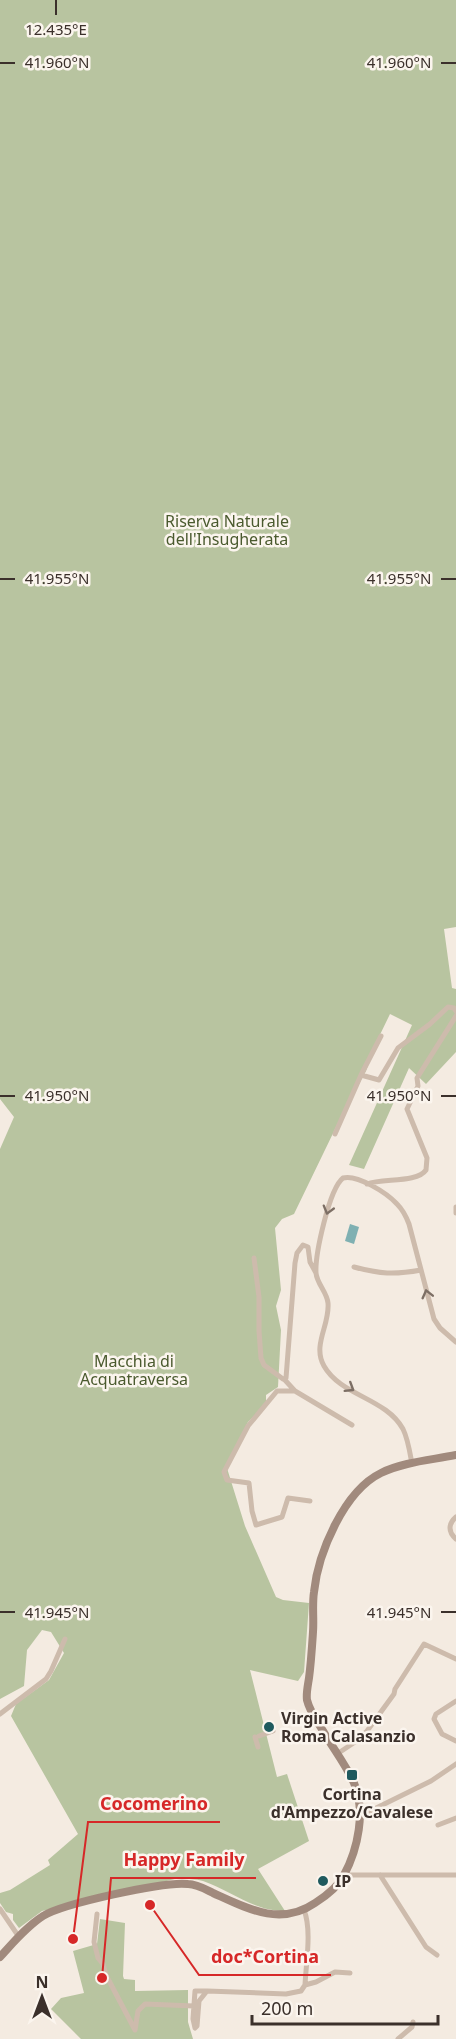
<svg xmlns="http://www.w3.org/2000/svg" width="456" height="2039" viewBox="0 0 456 2039" font-family="'Noto Sans',sans-serif">
<style>
.green{fill:#b8c4a0}
.water{fill:#7fb0b2}
.lines{fill:none;stroke-linecap:round;stroke-linejoin:round}
.street{stroke:#cdbbac;stroke-width:5}
.secondary{stroke:#a18a7d;stroke-width:8}
.oneway{stroke:#7d6f65}
.ticks{fill:none;stroke:#3b302b;stroke-width:2}
.poi-dot{fill:#1f5a5e;stroke:#fbf5ee;stroke-width:2}
.labels{text-anchor:middle;dominant-baseline:central;stroke-width:5;stroke-linejoin:round;paint-order:stroke}
.park-label{font-size:16px;fill:#4a5a2e;stroke:#fbf5ee}
.poi-label{font-size:16px;font-weight:bold;fill:#3b302b;stroke:#fbf5ee;text-anchor:start}
.ticks-label{font-size:15px;text-anchor:middle;fill:#3b302b;stroke:#fbf5ee;stroke-width:5;stroke-linejoin:round;paint-order:stroke}
.leader{fill:none;stroke:#d62828;stroke-width:2}
.callout-dot{fill:#d62828;stroke:#fbf5ee;stroke-width:2}
.callout-label{font-size:18px;text-anchor:middle;font-weight:bold;fill:#d62828;stroke:#fbf5ee;stroke-width:5;stroke-linejoin:round;paint-order:stroke}
</style>
<rect width="100%" height="100%" fill="#f4ebe1"/>
<!-- green -->
<path class="green" d="M 0,0 L 456,0 L 456,927 L 444,929 L 452,988 L 456,989 L 456,1052 L 426,1084 L 409,1068 L 364,1169 L 349,1165 L 412,1025 L 390,1014 L 375,1045 L 366,1071 L 338,1123 L 294,1214 L 282,1219 L 275,1228 L 281,1290 L 276,1306 L 281,1330 L 278,1387 L 266,1395 L 266,1404 L 248,1422 L 226,1465 L 245,1526 L 276,1597 L 283,1600 L 309,1603 L 304,1672 L 298,1681 L 250,1670 L 277,1777 L 287,1774 L 309,1841 L 258,1869 L 285,1911 C 253,1911 232,1891 203,1881 C 196,1879 187,1879 179,1878 L 42,1911 L 19,1928 L 13,1920 L 13,1914 L 6,1912 L 0,1903 L 0,1893 L 10,1890 L 50,1865 L 48,1860 L 78,1834 L 11,1716 L 16,1704 L 49,1680 L 64,1653 L 51,1632 L 42,1630 L 27,1650 L 24,1686 L 0,1699 L 0,1149 L 14,1117 L 0,1099 Z
M 100,1919 L 125,1923 L 123,1976 L 124,1979 L 135,1980 L 135,1991 L 188,1990 L 188,2022 L 193,2039 L 81,2039 L 51,2009 L 61,1998 L 84,1993 L 73,1951 L 97,1944 Z"/>
<!-- water -->
<path class="water" d="M 350,1224 L 359,1227 L 354,1244 L 345,1241 Z"/>
<g class="lines">
<!-- street -->
<path class="street" d="M 361,1075 L 381,1036
M 335,1134 L 361,1075 L 379,1080 L 398,1048 L 430,1024 L 448,1007 L 454,1008 L 456,1011
M 367,1184 C 383,1178 417,1183 426,1170 L 427,1158 L 407,1109 L 418,1086 L 417,1078 L 456,1016
M 456,1207 L 456,1213
M 254,1258 L 259,1297 L 259,1331 L 261,1358 L 264,1365 L 283,1379 L 286,1378 L 295,1263 L 297,1253 L 303,1245 L 308,1247 L 310,1262 L 316,1273
M 354,1267 C 380,1274 394,1275 421,1270
M 284,1379 L 295,1391 L 352,1425
M 295,1391 L 277,1391 L 248,1426 L 224,1472 L 227,1480 L 249,1483 L 252,1511 L 256,1525 L 282,1517 L 288,1498 L 310,1501
M 412,1464 C 410,1453 408,1439 403,1429 C 386,1398 341,1396 324,1366 C 312,1345 330,1325 328,1303 C 327,1292 317,1284 316,1273 C 315,1255 329,1189 343,1178 C 357,1174 387,1193 397,1204 C 403,1210 406,1216 409,1224 L 434,1319 L 440,1328 L 456,1342
M 456,1517 C 448,1524 448,1532 456,1539
M 456,1701 L 436,1714 L 434,1719 L 442,1734 L 456,1741
M 0,1714 L 46,1679 L 51,1671 L 65,1639
M 259,1736 L 273,1731
M 255,1737 L 258,1747
M 337,1754 L 355,1742 L 367,1731 L 394,1694 L 395,1689 L 424,1644 L 456,1659
M 360,1816 L 431,1781 L 456,1764
M 438,1825 L 456,1818
M 344,1875 L 456,1875
M 380,1875 L 426,1947 L 437,1955
M 0,1909 L 19,1937
M 97,1914 L 94,1942 L 98,1958 L 103,1964 L 106,1975 L 135,2030 L 138,2011 L 145,2004 L 194,2006
M 305,1985 L 316,1982 L 335,1972 L 350,1973
M 195,1991 L 207,1991 L 199,2001 L 197,2026 L 195,2028 L 193,2019 Z
M 207,1991 L 286,1994 L 301,1991 L 305,1985 C 306,1963 312,1930 304,1910
M 398,2039 L 412,2027 L 413,2022"/>
<!-- secondary -->
<path class="secondary" d="M 0,1957 C 13,1943 26,1927 43,1916 C 62,1904 164,1881 188,1884 C 197,1884 205,1889 213,1893 C 246,1908 280,1927 315,1903 C 326,1896 338,1887 344,1875 C 358,1849 366,1811 354,1783 C 347,1767 335,1751 326,1736 C 320,1725 310,1713 307,1700 C 306,1693 308,1685 309,1678 C 311,1663 312,1647 313,1632 C 314,1619 312,1605 314,1592 C 318,1553 344,1491 381,1473 C 403,1462 432,1460 456,1455"/>
</g>
<!-- one-way arrows -->
<defs><path id="oneway-chevron" d="M-2-3.5L2.5 0L-2 3.5" fill="none" stroke-width="1.6" stroke-linecap="round" stroke-linejoin="round" transform="scale(1.5)"/></defs>
<g class="oneway">
<use href="#oneway-chevron" transform="translate(328 1210) rotate(106)"/>
<use href="#oneway-chevron" transform="translate(427 1294) rotate(-104)"/>
<use href="#oneway-chevron" transform="translate(350 1388) rotate(32)"/>
</g>
<!-- ticks -->
<path class="ticks" d="M 56,0 L 56,15M 0,63 L 15,63M 441,63 L 456,63M 0,579 L 15,579M 441,579 L 456,579M 0,1096 L 15,1096M 441,1096 L 456,1096M 0,1612 L 15,1612M 441,1612 L 456,1612"/>
<!-- markers -->
<g class="poi-dot">
<circle cx="269" cy="1727" r="6"/>
<rect x="346" y="1769" width="12" height="12" rx="3"/>
<circle cx="323" cy="1881" r="6"/>
</g>
<g class="labels">
<!-- park labels -->
<g class="park-label">
<text x="227" y="521">Riserva Naturale<tspan x="227" dy="18">dell'Insugherata</tspan></text>
<text x="134" y="1361">Macchia di<tspan x="134" dy="18">Acquatraversa</tspan></text>
</g>
<!-- poi labels -->
<g class="poi-label">
<text x="281" y="1718">Virgin Active<tspan x="281" dy="18">Roma Calasanzio</tspan></text>
<text x="352" y="1794" text-anchor="middle">Cortina<tspan x="352" dy="18">d'Ampezzo/Cavalese</tspan></text>
<text x="335" y="1881">IP</text>
</g>
</g>
<g class="ticks-label">
<text x="56" y="35">12.435°E</text>
<text x="57" y="68">41.960°N</text>
<text x="399" y="68">41.960°N</text>
<text x="57" y="584">41.955°N</text>
<text x="399" y="584">41.955°N</text>
<text x="57" y="1101">41.950°N</text>
<text x="399" y="1101">41.950°N</text>
<text x="57" y="1618">41.945°N</text>
<text x="399" y="1618">41.945°N</text>
</g>
<!-- callouts -->
<path class="leader" d="M73 1939L88 1822H220M102 1978L111 1878H256M150 1905L199 1975H331"/>
<g class="callout-dot">
<circle cx="73" cy="1939" r="6"/>
<circle cx="102" cy="1978" r="6"/>
<circle cx="150" cy="1905" r="6"/>
</g>
<g class="callout-label">
<text x="154" y="1810">Cocomerino</text>
<text x="184" y="1866">Happy Family</text>
<text x="265" y="1963">doc*Cortina</text>
</g>
<!-- north arrow -->
<g transform="translate(42 1997)" stroke="#fbf5ee" stroke-width="4.5" paint-order="stroke">
<path d="M0-4.5L10 22L0 15L-10 22Z" fill="#3b302b"/>
<text y="-9" font-size="16" font-weight="bold" text-anchor="middle" fill="#3b302b">N</text>
</g>
<!-- scale -->
<path d="M252 2015v9h186v-9" fill="none" stroke="#3b302b" stroke-width="3"/>
<text x="261" y="2015" font-size="18" fill="#3b302b" stroke="#fbf5ee" stroke-width="4.5" paint-order="stroke">200 m</text>
</svg>
